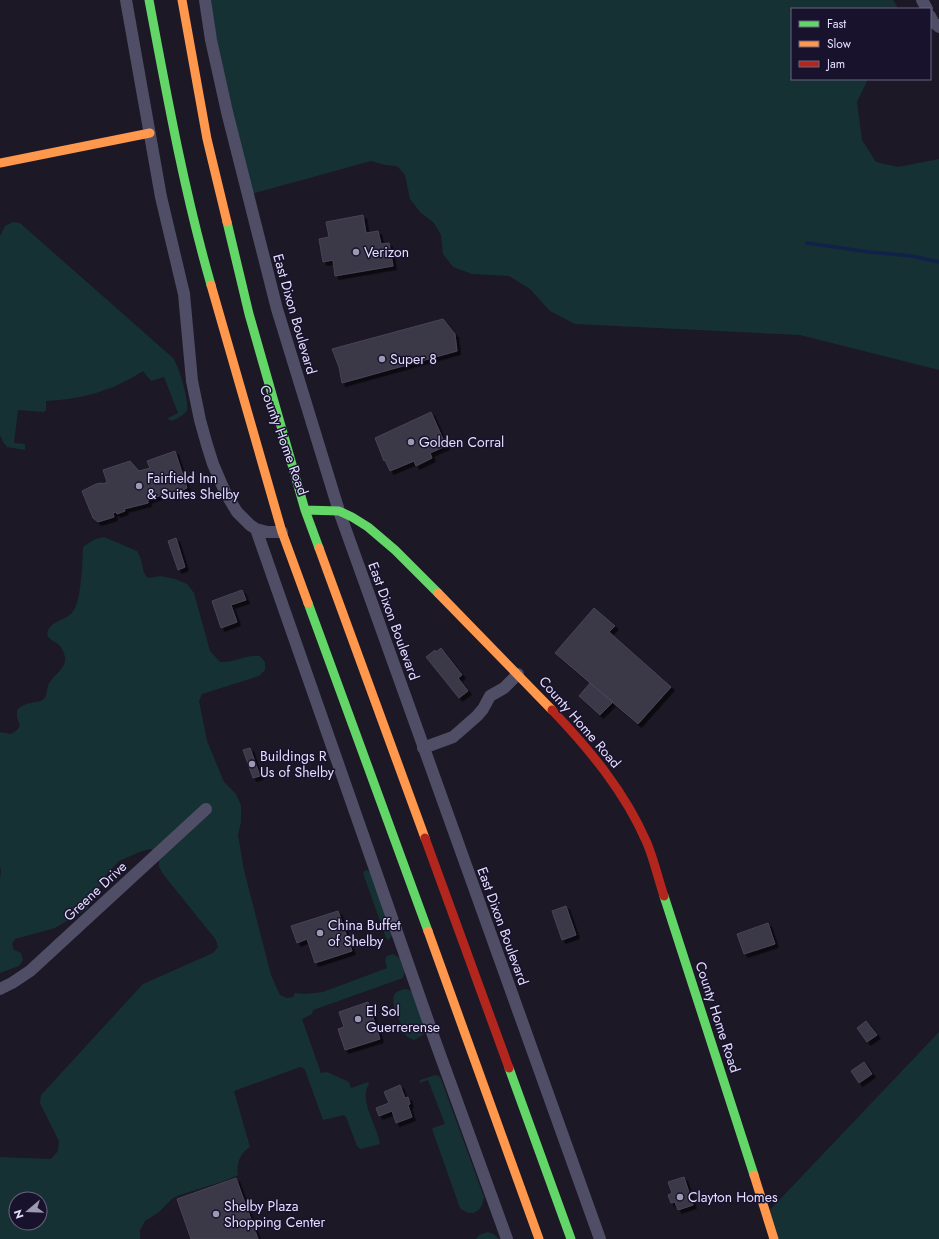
<svg xmlns="http://www.w3.org/2000/svg" width="939" height="1239" viewBox="0 0 939 1239" font-family="Jost,sans-serif">
<style>
.green{fill:#163134;fill-rule:evenodd}
.lines{fill:none;stroke-linecap:round;stroke-linejoin:round}
.stream{stroke:#10224a;stroke-width:3.5}
.building{fill:#3b3747;stroke:#494458;filter:url(#shadow)}
.street{stroke:#504e66;stroke-width:12}
.fast{stroke:#63d668;stroke-width:9}
.slow{stroke:#ff974d;stroke-width:9}
.jam{stroke:#b3261e;stroke-width:9}
.poi-dot{fill:#9d99b2;stroke:#18122c;stroke-width:1.5}
.labels{text-anchor:middle;dominant-baseline:central;stroke-width:3;stroke-linejoin:round;paint-order:stroke}
.poi-label{font-size:14px;fill:#e3defe;stroke:#18122c;text-anchor:start}
.street-label{font-size:14px;fill:#e3defe;stroke:#18122c}
</style>
<defs>
<filter id="shadow"><feDropShadow dx="3.5" dy="3.5" stdDeviation="0" flood-color="#0009"/></filter>
</defs>
<rect width="100%" height="100%" fill="#1c1826"/>
<!-- green -->
<path class="green" d="M 205,0 L 893,0 L 897,6 L 897,9 L 792,9 L 792,79 L 868,79 L 857,102 L 862,140 L 876,162 L 898,167 L 939,159 L 939,370 L 800,335 L 575,324 L 550,311 L 530,289 L 509,276 L 472,274 L 453,267 L 443,254 L 441,235 L 434,223 L 420,212 L 410,199 L 405,175 L 397,166 L 385,165 L 371,161 L 248,195 Z
M 13,222 L 20,223 L 173,358 C 179,366 189,400 187,410 C 185,414 181,416 178,418 C 174,420 172,421 169,420 L 168,418 L 178,413 L 164,377 L 151,381 L 143,371 C 112,391 83,399 46,401 L 46,410 L 44,412 L 18,410 L 14,443 L 25,444 L 25,450 L 7,447 L 3,442 L 0,435 L 0,236 L 5,226 Z
M 104,537 L 137,551 C 143,559 141,572 148,578 L 160,576 L 175,579 L 187,584 L 194,593 L 210,651 L 220,662 C 234,663 247,654 260,656 L 265,662 L 265,670 L 259,676 L 202,694 L 199,701 L 207,741 L 224,782 L 236,794 L 241,805 L 241,822 L 238,835 L 244,870 L 271,975 L 280,995 L 287,998 L 293,997 L 295,993 L 305,994 L 323,992 L 387,968 L 385,960 L 387,956 L 393,954 L 400,958 L 405,971 L 403,978 L 313,1010 L 312,1014 L 302,1019 L 321,1073 L 327,1072 L 349,1082 L 351,1088 L 368,1082 L 369,1084 C 358,1100 378,1127 380,1144 L 360,1149 L 357,1146 L 346,1117 L 344,1115 L 323,1120 L 305,1070 L 303,1068 L 300,1067 L 234,1091 L 250,1147 C 240,1153 236,1164 238,1175 L 224,1181 L 180,1195 L 173,1198 L 159,1212 L 145,1221 L 140,1230 L 140,1239 L 0,1239 L 0,1157 L 51,1159 L 58,1151 L 59,1141 L 40,1103 L 41,1095 L 143,984 L 213,953 L 218,947 L 216,940 L 163,874 L 159,867 L 159,857 L 151,849 L 142,851 L 119,861 L 107,874 L 87,909 L 55,928 L 15,939 L 12,944 L 14,950 L 21,953 L 23,960 L 19,966 L 0,973 L 0,880 L 1,871 L 0,867 L 0,732 L 11,734 L 17,730 L 20,726 L 17,717 L 17,710 C 27,700 39,704 44,699 C 48,694 46,687 50,682 C 55,674 67,667 65,657 C 64,653 62,648 60,646 C 56,641 44,639 48,631 C 51,621 66,620 72,613 C 82,601 82,563 83,547 L 95,539 ZM 16,1199 L 40,1199 L 40,1223 L 16,1223 Z
M 366,870 L 370,872 L 392,932 L 392,936 L 388,940 L 386,938 L 363,873 Z
M 405,989 L 410,990 L 413,994 L 425,1029 L 423,1035 L 414,1040 L 407,1037 L 405,1034 C 402,1026 390,1003 394,995 C 396,991 402,990 405,989 Z
M 939,1032 L 939,1239 L 774,1239 L 766,1214 Z
M 435,1075 L 439,1076 L 441,1079 L 484,1197 C 482,1212 472,1218 460,1208 L 432,1129 L 433,1128 L 445,1124 L 428,1080 L 419,1083 L 420,1080 Z
M 488,1232 L 493,1234 L 499,1239 L 476,1239 L 479,1235 Z"/>
<g class="lines">
<!-- stream -->
<path class="stream" d="M 807,243 L 869,252 L 912,256 L 939,262"/>
</g>
<!-- building -->
<path class="building" d="M 363,215 L 366,233 L 378,231 L 381,244 L 389,243 L 393,266 L 335,276 L 333,260 L 323,262 L 319,239 L 329,237 L 326,222 Z
M 443,319 L 455,334 L 457,351 L 342,383 L 339,367 L 332,349 Z
M 431,412 L 446,446 L 430,453 L 432,458 L 416,466 L 414,461 L 390,471 L 385,460 L 384,461 L 375,438 Z
M 175,451 L 187,488 L 169,496 L 168,493 L 150,499 L 148,500 L 148,503 L 124,509 L 125,511 L 117,514 L 116,512 L 113,513 L 114,517 L 98,522 L 93,518 L 82,491 L 96,484 L 102,483 L 103,484 L 107,482 L 103,470 L 130,461 L 139,471 L 150,468 L 147,461 Z
M 176,538 L 185,567 L 178,570 L 168,541 Z
M 242,590 L 246,600 L 231,605 L 237,622 L 221,628 L 212,601 Z
M 594,608 L 615,626 L 609,632 L 671,687 L 638,724 L 555,653 Z
M 441,648 L 462,675 L 458,678 L 468,691 L 459,698 L 426,657 L 435,650 L 436,652 Z
M 590,683 L 613,702 L 600,715 L 579,696 Z
M 250,748 L 260,776 L 253,778 L 243,750 Z
M 566,906 L 576,935 L 562,940 L 552,911 Z
M 338,911 L 352,951 L 315,963 L 307,939 L 297,943 L 291,926 Z
M 768,923 L 775,944 L 744,954 L 737,934 Z
M 368,1002 L 380,1039 L 345,1050 L 338,1029 L 344,1027 L 339,1012 Z
M 866,1021 L 877,1035 L 867,1042 L 857,1028 Z
M 864,1062 L 872,1074 L 859,1083 L 851,1071 Z
M 400,1085 L 405,1098 L 408,1097 L 410,1104 L 408,1105 L 412,1117 L 396,1123 L 392,1111 L 379,1116 L 376,1108 L 389,1103 L 384,1092 Z
M 684,1177 L 693,1205 L 678,1210 L 675,1202 L 671,1203 L 668,1195 L 672,1193 L 668,1182 Z
M 236,1178 L 258,1239 L 191,1239 L 177,1199 Z"/>
<g class="lines">
<!-- street -->
<path class="street" d="M 126,0 L 161,197 L 184,294 L 192,381 L 200,420 L 207,445 L 213,464 L 225,492 L 237,512 L 250,525 L 256,529 L 267,532 L 282,532
M 205,0 L 211,40 L 227,112 L 277,309 L 339,511 L 600,1239
M 922,0 L 927,9
M 930,16 L 933,22 L 939,27
M 256,529 L 434,1038 L 507,1239
M 423,748 L 453,737 L 477,716 L 483,709 L 490,696 L 504,688 L 518,674
M 0,989 L 12,983 L 30,971 L 206,809"/>
<!-- fast -->
<path class="fast" d="M 149,0 C 167,96 184,191 211,285
M 227,222 L 249,314 L 305,510 L 319,548
M 305,510 L 339,511 L 352,517 L 368,527 L 395,550 L 438,593
M 308,603 L 428,931
M 664,896 L 754,1175
M 509,1068 L 571,1239"/>
<!-- slow -->
<path class="slow" d="M 182,0 L 207,139 L 227,222
M 0,163 L 150,133
M 211,285 L 282,532 L 308,603
M 319,548 L 425,838
M 438,593 L 552,710
M 428,931 L 539,1239
M 754,1175 L 774,1239"/>
<!-- jam -->
<path class="jam" d="M 552,710 C 590,750 625,792 647,843 C 654,860 658,878 664,896
M 425,838 L 509,1068"/>
</g>
<!-- markers -->
<g class="poi-dot">
<circle cx="356" cy="252" r="4"/>
<circle cx="382" cy="359" r="4"/>
<circle cx="411" cy="442" r="4"/>
<circle cx="139" cy="486" r="4"/>
<circle cx="252" cy="764" r="4"/>
<circle cx="320" cy="933" r="4"/>
<circle cx="358" cy="1019" r="4"/>
<circle cx="680" cy="1197" r="4"/>
<circle cx="216" cy="1214" r="4"/>
</g>
<g class="labels">
<!-- poi labels -->
<g class="poi-label">
<text x="364" y="252">Verizon</text>
<text x="390" y="359">Super 8</text>
<text x="419" y="442">Golden Corral</text>
<text x="147" y="478">Fairfield Inn<tspan x="147" dy="16">&amp; Suites Shelby</tspan></text>
<text x="260" y="756">Buildings R<tspan x="260" dy="16">Us of Shelby</tspan></text>
<text x="328" y="925">China Buffet<tspan x="328" dy="16">of Shelby</tspan></text>
<text x="366" y="1011">El Sol<tspan x="366" dy="16">Guerrerense</tspan></text>
<text x="688" y="1197">Clayton Homes</text>
<text x="224" y="1206">Shelby Plaza<tspan x="224" dy="16">Shopping Center</tspan></text>
</g>
<!-- street labels -->
<g class="street-label">
<text transform="translate(295 314) rotate(74)">East Dixon Boulevard</text>
<text transform="translate(284 440) rotate(70)">County Home Road</text>
<text transform="translate(394 621) rotate(70)">East Dixon Boulevard</text>
<text transform="translate(580 722) rotate(49)">County Home Road</text>
<text transform="translate(95 891) rotate(-43)">Greene Drive</text>
<text transform="translate(503 926) rotate(70)">East Dixon Boulevard</text>
<text transform="translate(718 1017) rotate(72)">County Home Road</text>
</g>
</g>
<!-- legend -->
<rect x="791" y="8" width="140" height="72" fill="#18122c" stroke="#696480"/>
<rect x="799" y="21" width="20" height="6" fill="#63d668" stroke="#696480"/>
<text x="827" y="28" font-size="12" fill="#e3defe">Fast</text>
<rect x="799" y="41" width="20" height="6" fill="#ff974d" stroke="#696480"/>
<text x="827" y="48" font-size="12" fill="#e3defe">Slow</text>
<rect x="799" y="61" width="20" height="6" fill="#b3261e" stroke="#696480"/>
<text x="827" y="68" font-size="12" fill="#e3defe">Jam</text>
<!-- north arrow -->
<g transform="translate(28 1211) rotate(251)"><circle r="19" fill="#18122c" stroke="#696480"/>
<path d="M0-3L7 15L0 10L-7 15Z" fill="#9d99b2"/>
<text y="-6" font-size="11" font-weight="bold" text-anchor="middle" fill="#e3defe">N</text>
</g>
</svg>
